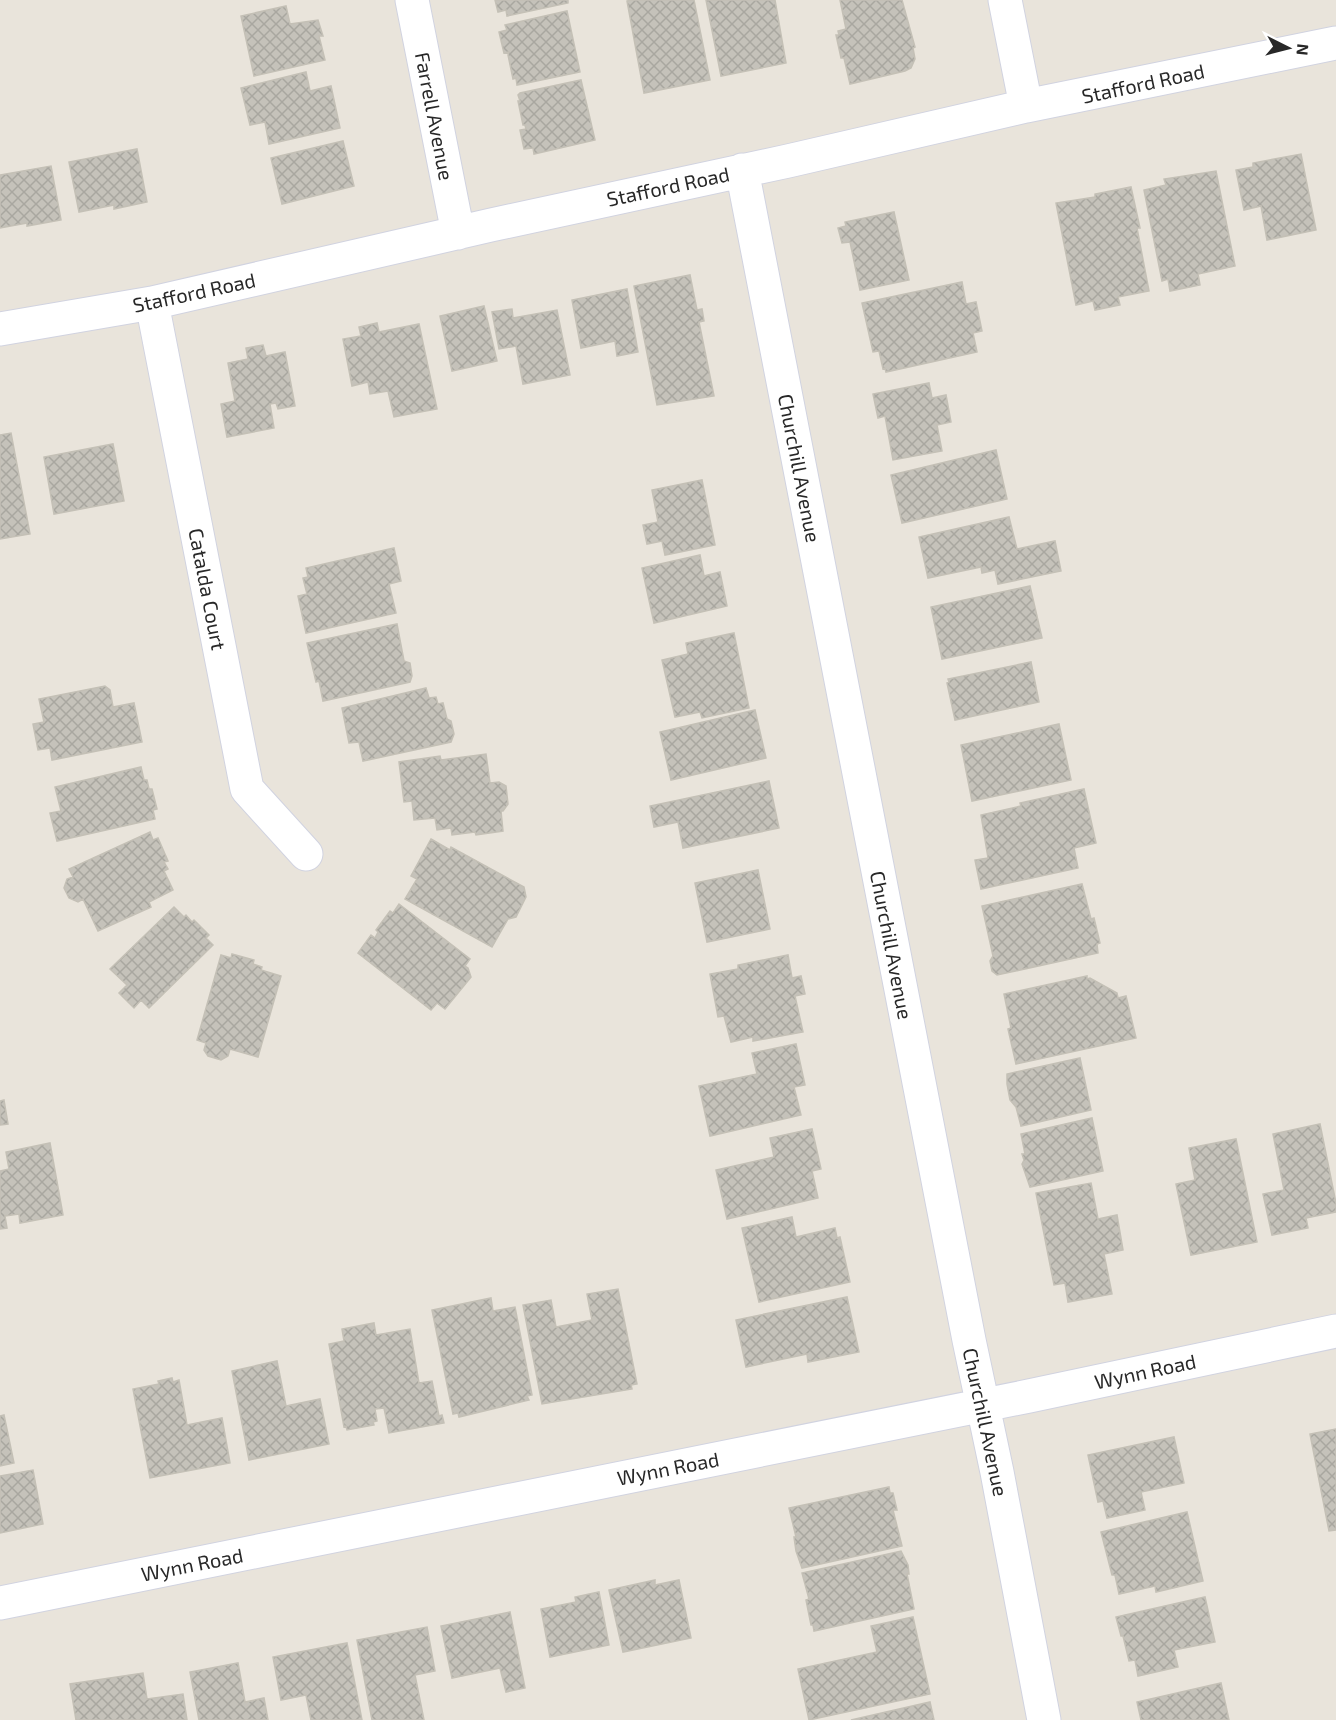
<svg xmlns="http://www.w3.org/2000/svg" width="1336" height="1720" viewBox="0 0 1336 1720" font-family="'Exo 2',sans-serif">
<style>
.building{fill:url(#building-cross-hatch);stroke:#c4c0b6;stroke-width:1.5}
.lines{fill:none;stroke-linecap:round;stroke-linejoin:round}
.street-casing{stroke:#d1d3e0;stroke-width:35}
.street{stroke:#fff;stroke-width:33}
.labels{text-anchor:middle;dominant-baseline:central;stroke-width:4.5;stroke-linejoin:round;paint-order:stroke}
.street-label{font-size:20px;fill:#282828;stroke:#fff}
</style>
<defs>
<pattern id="building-cross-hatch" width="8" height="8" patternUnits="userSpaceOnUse" patternTransform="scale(1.5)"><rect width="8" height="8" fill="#c5c2ba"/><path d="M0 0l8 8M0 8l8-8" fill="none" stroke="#a9a7a0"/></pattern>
</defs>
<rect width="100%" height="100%" fill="#e9e4db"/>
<!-- building -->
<path class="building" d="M 495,0 L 568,0 L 568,3 L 507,16 L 506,10 L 498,12 Z
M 631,0 L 694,0 L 710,80 L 644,93 L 627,1 Z
M 706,0 L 775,0 L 786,63 L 721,76 Z
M 840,0 L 902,0 L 915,47 L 913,48 L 915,59 L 911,68 L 905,71 L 850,84 L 844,58 L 841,58 L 836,35 L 839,35 L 838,31 L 846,29 Z
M 286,6 L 290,24 L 318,20 L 323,36 L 319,36 L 325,60 L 254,76 L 241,16 Z
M 567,11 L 580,72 L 517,85 L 516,78 L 513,79 L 508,55 L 509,52 L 504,53 L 499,32 L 507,30 L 505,25 Z
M 306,72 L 310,91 L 331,86 L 340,128 L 269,144 L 265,122 L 250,125 L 241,88 Z
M 581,80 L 595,140 L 534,154 L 533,148 L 524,149 L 520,130 L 526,129 L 525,125 L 523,125 L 518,101 L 520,101 L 518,95 L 520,93 Z
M 343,141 L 354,186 L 282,204 L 271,158 Z
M 137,149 L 147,202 L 114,209 L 114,205 L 79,212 L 69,162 Z
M 1301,154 L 1316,230 L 1267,240 L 1261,206 L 1244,210 L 1236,170 L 1253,167 L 1253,163 Z
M 51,166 L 61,220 L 27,226 L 27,223 L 0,228 L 0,175 Z
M 1216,171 L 1235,266 L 1198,274 L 1200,285 L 1170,291 L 1168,279 L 1162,281 L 1144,190 L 1166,185 L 1164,179 Z
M 1131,187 L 1140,228 L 1137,228 L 1149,291 L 1118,297 L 1120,305 L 1095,310 L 1093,301 L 1076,305 L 1056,203 L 1095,197 L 1095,194 Z
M 894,212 L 909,280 L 860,290 L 850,242 L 842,243 L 838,228 L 846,226 L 845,222 Z
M 690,275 L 697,310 L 702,309 L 704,321 L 699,322 L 714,396 L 657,405 L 634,286 Z
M 962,282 L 966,304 L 976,302 L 982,331 L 973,333 L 977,352 L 886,372 L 885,368 L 883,369 L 879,351 L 873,352 L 862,303 Z
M 627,289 L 638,352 L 617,356 L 615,341 L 581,348 L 572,300 Z
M 484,306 L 497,361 L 452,371 L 440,316 Z
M 512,309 L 513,318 L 557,310 L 570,375 L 523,384 L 516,346 L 499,349 L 492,312 Z
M 377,323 L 379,332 L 419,324 L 437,409 L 394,417 L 388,391 L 370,394 L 368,382 L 352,386 L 343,339 L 361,336 L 359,327 Z
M 263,345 L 266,356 L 285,352 L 295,406 L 278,409 L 276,403 L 270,404 L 274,428 L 227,437 L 221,404 L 235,401 L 228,363 L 248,359 L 246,348 Z
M 929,383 L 932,398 L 946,395 L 951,422 L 937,425 L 942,451 L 893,460 L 885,416 L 878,418 L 873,394 Z
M 11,433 L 30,534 L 0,539 L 0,435 Z
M 113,444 L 124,501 L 54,514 L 44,457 Z
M 996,450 L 1007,499 L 902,523 L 891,475 Z
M 702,480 L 715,545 L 665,555 L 662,541 L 647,544 L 643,525 L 658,522 L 652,490 Z
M 1009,517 L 1017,549 L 1055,541 L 1061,571 L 998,584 L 995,570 L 982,573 L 981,567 L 928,578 L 919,537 Z
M 394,548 L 401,581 L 389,584 L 396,613 L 306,633 L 298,596 L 307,594 L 303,578 L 308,577 L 306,568 Z
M 700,555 L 704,576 L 720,572 L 727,606 L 654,623 L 642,568 Z
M 1030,586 L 1042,638 L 942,659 L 931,607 Z
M 397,624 L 404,661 L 410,663 L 412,676 L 410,682 L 323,701 L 319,681 L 316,682 L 307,643 Z
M 734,633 L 749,708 L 702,718 L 700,712 L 675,717 L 662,660 L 688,654 L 686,643 Z
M 1031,662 L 1039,702 L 955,720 L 947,683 L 949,682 L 948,679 Z
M 105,686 L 110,690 L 113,707 L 134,703 L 142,742 L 52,760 L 50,748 L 38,750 L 33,724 L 44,722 L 39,699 Z
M 426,688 L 429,698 L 436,697 L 438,704 L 443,703 L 447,719 L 451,721 L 454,734 L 451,742 L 363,761 L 359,742 L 349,743 L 342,708 Z
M 755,710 L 766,758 L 671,780 L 660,732 Z
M 1059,724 L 1071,780 L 972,801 L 961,745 Z
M 486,754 L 490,783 L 499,782 L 506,786 L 508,804 L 503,811 L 501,811 L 503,831 L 476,835 L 475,832 L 452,835 L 451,828 L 437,830 L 435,818 L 414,820 L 412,801 L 404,802 L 399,762 L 440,756 L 441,760 Z
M 141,767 L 144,780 L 147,780 L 149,789 L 152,789 L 157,809 L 153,810 L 155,819 L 57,841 L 50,813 L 61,811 L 55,787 Z
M 769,781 L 779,828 L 683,848 L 678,822 L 654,827 L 650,806 Z
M 1084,789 L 1096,843 L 1074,848 L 1078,868 L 981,889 L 975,860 L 988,858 L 981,815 L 1021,806 L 1020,803 Z
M 150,832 L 153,840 L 158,838 L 168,861 L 164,862 L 168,869 L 164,871 L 173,890 L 149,902 L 151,907 L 98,931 L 83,899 L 78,902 L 69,898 L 64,888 L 67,879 L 73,877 L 69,869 Z
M 431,839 L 450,850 L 451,847 L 524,887 L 526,897 L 516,917 L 508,919 L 492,947 L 405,899 L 417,879 L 411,876 Z
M 758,870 L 770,929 L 707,942 L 695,883 Z
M 1082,884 L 1091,919 L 1094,918 L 1100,943 L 1097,944 L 1098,953 L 997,975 L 992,971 L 990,961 L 993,956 L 982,906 Z
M 399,904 L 470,959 L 465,966 L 468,968 L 471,977 L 445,1009 L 437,1003 L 431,1010 L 358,953 L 371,935 L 375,938 L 378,932 L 376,930 L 390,911 L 393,913 Z
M 174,907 L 184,917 L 186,915 L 192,922 L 194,920 L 209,935 L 206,938 L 213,945 L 149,1008 L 141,1000 L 134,1008 L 119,993 L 127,985 L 110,969 Z
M 232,954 L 254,960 L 253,964 L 262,967 L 261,970 L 281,976 L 258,1057 L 230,1049 L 228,1056 L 221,1060 L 208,1056 L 204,1050 L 206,1043 L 197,1040 L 221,955 L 231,958 Z
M 788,955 L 792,978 L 801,976 L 805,994 L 795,996 L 803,1032 L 753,1041 L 753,1037 L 731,1042 L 724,1016 L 718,1017 L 710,974 L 738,969 L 738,965 Z
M 1087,976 L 1087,979 L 1090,978 L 1117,993 L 1118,998 L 1126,996 L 1136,1038 L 1016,1064 L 1008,1029 L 1011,1028 L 1004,994 Z
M 796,1044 L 805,1085 L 794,1087 L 801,1115 L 710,1136 L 699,1086 L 757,1074 L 752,1053 Z
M 1080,1058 L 1091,1110 L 1021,1126 L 1016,1107 L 1010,1100 L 1007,1084 L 1007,1074 Z
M 4,1100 L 8,1124 L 0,1125 L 0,1101 Z
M 1092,1118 L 1103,1171 L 1030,1187 L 1022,1164 L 1024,1160 L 1022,1154 L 1025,1154 L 1021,1134 Z
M 1320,1124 L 1336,1203 L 1336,1212 L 1306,1218 L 1308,1228 L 1272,1235 L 1263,1194 L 1284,1190 L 1273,1134 Z
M 812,1129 L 821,1169 L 812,1171 L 818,1198 L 727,1219 L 716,1170 L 774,1157 L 770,1138 Z
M 1236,1139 L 1257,1242 L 1191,1255 L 1176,1184 L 1195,1180 L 1189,1148 Z
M 50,1143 L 63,1215 L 20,1223 L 19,1214 L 5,1216 L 7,1228 L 0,1229 L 0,1171 L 9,1169 L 6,1152 Z
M 1091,1183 L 1098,1219 L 1117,1215 L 1123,1250 L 1104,1254 L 1112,1294 L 1068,1302 L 1065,1283 L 1054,1285 L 1036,1193 Z
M 792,1217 L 796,1237 L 835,1228 L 837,1238 L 840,1237 L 850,1282 L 759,1302 L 742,1228 Z
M 618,1289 L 637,1384 L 631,1385 L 632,1389 L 542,1404 L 523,1305 L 551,1300 L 556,1327 L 592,1320 L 587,1294 Z
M 847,1297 L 859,1352 L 808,1362 L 807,1354 L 746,1367 L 736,1320 Z
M 491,1298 L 493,1311 L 515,1307 L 532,1395 L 527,1396 L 529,1400 L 459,1417 L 458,1413 L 453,1414 L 432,1310 Z
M 374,1323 L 376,1335 L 410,1329 L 419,1383 L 432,1381 L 439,1416 L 442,1415 L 444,1423 L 389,1433 L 384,1408 L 375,1409 L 377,1421 L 373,1422 L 374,1425 L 347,1430 L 346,1426 L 344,1427 L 329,1344 L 344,1341 L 342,1329 Z
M 277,1361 L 286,1406 L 320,1399 L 329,1444 L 249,1460 L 232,1371 Z
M 172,1378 L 173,1382 L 179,1380 L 187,1425 L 222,1418 L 230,1463 L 150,1478 L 133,1389 L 159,1384 L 158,1381 Z
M 4,1415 L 14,1463 L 0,1466 L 0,1416 Z
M 1336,1429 L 1336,1530 L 1329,1531 L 1310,1434 Z
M 1174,1437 L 1184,1483 L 1141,1492 L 1145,1510 L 1107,1518 L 1103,1501 L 1098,1502 L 1088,1455 Z
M 33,1470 L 43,1524 L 0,1533 L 0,1476 Z
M 889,1487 L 890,1493 L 893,1493 L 897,1510 L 893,1510 L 902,1546 L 802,1568 L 796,1551 L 794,1537 L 796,1537 L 789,1508 Z
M 1187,1512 L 1203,1581 L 1156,1592 L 1155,1586 L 1119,1594 L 1115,1575 L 1112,1575 L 1101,1532 Z
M 901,1551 L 908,1565 L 909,1574 L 907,1574 L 914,1609 L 814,1631 L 813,1625 L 811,1625 L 806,1600 L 809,1599 L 802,1573 Z
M 655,1580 L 655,1585 L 679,1580 L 691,1638 L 623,1652 L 609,1590 Z
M 599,1592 L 609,1645 L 550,1657 L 541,1609 L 576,1602 L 575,1597 Z
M 1205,1597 L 1215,1642 L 1174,1650 L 1178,1667 L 1138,1676 L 1135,1660 L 1129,1661 L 1123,1636 L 1121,1636 L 1116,1617 Z
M 510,1612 L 525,1688 L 506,1692 L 500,1668 L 452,1678 L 441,1626 Z
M 913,1617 L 930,1694 L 809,1720 L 798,1669 L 877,1652 L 871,1626 Z
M 427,1627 L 435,1671 L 415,1675 L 424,1720 L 372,1720 L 357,1640 Z
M 347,1643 L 362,1720 L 311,1720 L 306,1695 L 281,1700 L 273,1657 Z
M 238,1663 L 245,1702 L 264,1698 L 268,1720 L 199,1720 L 190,1672 Z
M 143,1673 L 147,1699 L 183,1694 L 187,1720 L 76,1720 L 70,1684 Z
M 1221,1683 L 1229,1720 L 1141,1720 L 1137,1702 Z
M 930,1702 L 934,1720 L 851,1720 Z"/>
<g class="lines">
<defs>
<path id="street" d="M 412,0 L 458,233
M 1005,0 L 1026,106
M 742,170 L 969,1340 L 997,1472 L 1044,1720
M 152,303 L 247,789 L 306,854
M 0,329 L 152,303 L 491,225 L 788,161 L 1026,106 L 1336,43
M 0,1603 L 1029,1396 L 1336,1331"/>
</defs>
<!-- street casing -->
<use href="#street" class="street-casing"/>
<!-- street -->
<use href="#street" class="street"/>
</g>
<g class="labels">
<!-- street labels -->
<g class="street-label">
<text transform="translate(1143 83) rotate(-12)">Stafford Road</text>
<text transform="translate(435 116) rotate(79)">Farrell Avenue</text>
<text transform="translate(668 186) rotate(-12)">Stafford Road</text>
<text transform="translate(194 292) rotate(-12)">Stafford Road</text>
<text transform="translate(800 468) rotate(79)">Churchill Avenue</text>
<text transform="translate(208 589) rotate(79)">Catalda Court</text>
<text transform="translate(892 945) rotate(79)">Churchill Avenue</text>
<text transform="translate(1145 1371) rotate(-12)">Wynn Road</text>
<text transform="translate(986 1422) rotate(78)">Churchill Avenue</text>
<text transform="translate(668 1468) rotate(-11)">Wynn Road</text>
<text transform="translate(192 1564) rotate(-11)">Wynn Road</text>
</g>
</g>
<!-- north arrow -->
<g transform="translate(1288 48) rotate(96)" stroke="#ffffff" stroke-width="4.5" paint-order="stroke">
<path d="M0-4.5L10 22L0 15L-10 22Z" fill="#282828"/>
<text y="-9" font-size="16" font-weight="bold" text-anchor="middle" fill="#282828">N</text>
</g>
</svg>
